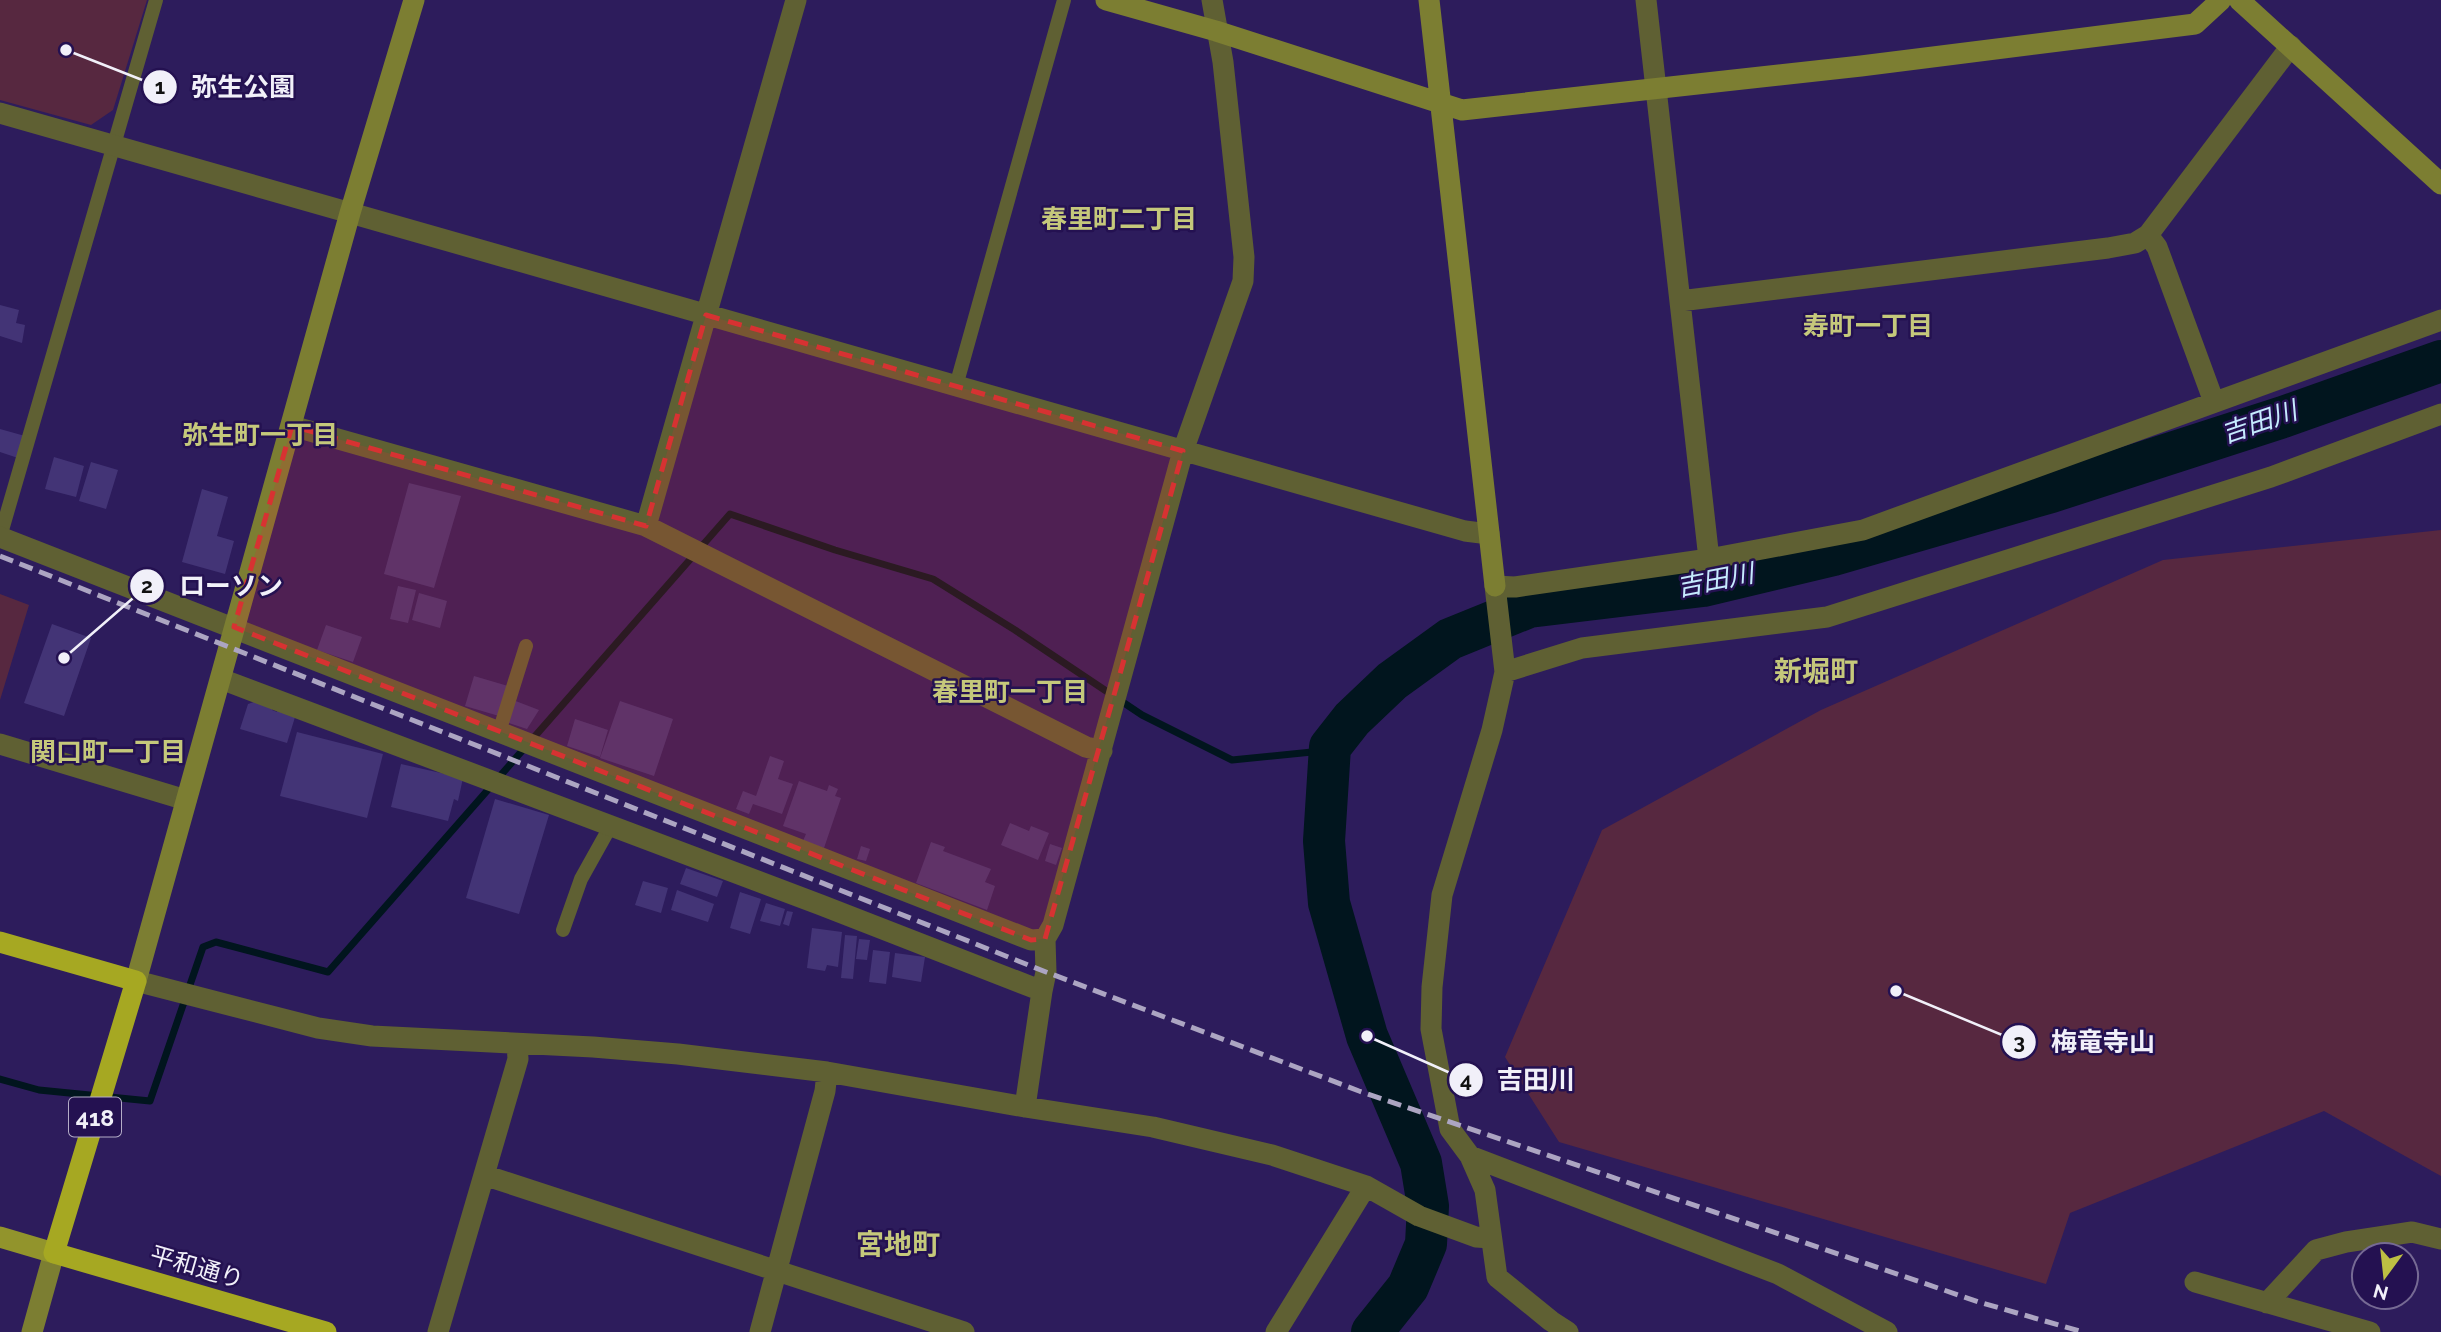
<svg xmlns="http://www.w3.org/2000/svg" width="2441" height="1332" viewBox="0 0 2441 1332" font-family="Raleway,'Noto Sans JP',sans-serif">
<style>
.green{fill:#572840}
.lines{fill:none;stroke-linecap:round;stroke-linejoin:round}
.stream{stroke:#01151e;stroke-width:7}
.river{stroke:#01151e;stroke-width:42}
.building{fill:#433476}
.lane{stroke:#5f6033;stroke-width:14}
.street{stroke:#5f6033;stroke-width:21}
.secondary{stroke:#7c7e32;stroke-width:21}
.primary{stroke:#92942c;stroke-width:21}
.highway{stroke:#a6a822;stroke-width:21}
.rail{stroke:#aca5c2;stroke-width:5;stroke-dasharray:14 7;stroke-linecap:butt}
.marked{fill:#d73232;fill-opacity:0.2;stroke:#d73232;stroke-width:5;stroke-dasharray:14 9;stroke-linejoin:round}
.labels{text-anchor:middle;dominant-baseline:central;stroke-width:5;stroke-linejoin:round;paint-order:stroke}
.shield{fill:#241151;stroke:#b4adc7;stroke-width:2}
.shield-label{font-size:23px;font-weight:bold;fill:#f1f0f9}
.street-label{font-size:24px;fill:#f1f0f9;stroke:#241151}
.neighbourhood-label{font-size:26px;font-weight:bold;fill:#c5c87b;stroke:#241151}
.water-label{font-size:26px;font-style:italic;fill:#c6ebfe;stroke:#241151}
.quarter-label{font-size:28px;font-weight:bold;fill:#c5c87b;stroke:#241151}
.leader{fill:none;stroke:#f1f0f9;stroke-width:2.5}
.callout-dot{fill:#f1f0f9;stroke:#241151;stroke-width:2.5}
.mark-label{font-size:21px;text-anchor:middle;font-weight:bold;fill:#111}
.callout-label{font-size:26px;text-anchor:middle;font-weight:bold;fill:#f1f0f9;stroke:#241151;stroke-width:5;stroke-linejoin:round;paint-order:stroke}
</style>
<rect width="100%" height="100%" fill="#2d1c5c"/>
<!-- green -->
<path class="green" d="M 0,0 L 147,0 L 113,110 L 91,125 L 0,100 Z
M 2441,530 L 2441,1176 L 2324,1111 L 2070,1213 L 2046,1284 L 1559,1142 L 1505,1057 L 1602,830 L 1821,710 L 2163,560 Z
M 0,594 L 29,605 L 0,700 Z"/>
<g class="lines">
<!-- stream -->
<path class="stream" d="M 0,1079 L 39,1090 L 150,1101 L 203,947 L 216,942 L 328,972 L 730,514 L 835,550 L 933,579 L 1015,630 L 1142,715 L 1232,760 L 1312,752 L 1330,747"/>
<!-- river -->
<path class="river" d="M 1372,1332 L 1408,1287 L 1426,1244 L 1428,1206 L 1421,1163 L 1367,1036 L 1329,903 L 1324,841 L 1330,747 L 1352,719 L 1392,681 L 1450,639 L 1529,607 L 1703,586 L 1833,555 L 2051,492 L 2283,417 L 2441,361"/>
</g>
<!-- building -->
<path class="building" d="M 0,305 L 19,310 L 16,323 L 25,325 L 22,343 L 0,336 Z
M 0,429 L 25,436 L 18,458 L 0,452 Z
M 54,457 L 84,466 L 76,497 L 45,489 Z
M 91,462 L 118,470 L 106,509 L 79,501 Z
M 409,483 L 461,496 L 434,588 L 384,574 Z
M 202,489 L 228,497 L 217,536 L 234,541 L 225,574 L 182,562 Z
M 398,586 L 416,590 L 408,623 L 390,619 Z
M 419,593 L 447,601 L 440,628 L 412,620 Z
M 52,624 L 91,638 L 64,716 L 24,703 Z
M 326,625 L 362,637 L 353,662 L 317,650 Z
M 474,676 L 508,686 L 499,716 L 465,706 Z
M 513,700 L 539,710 L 527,729 L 506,722 Z
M 257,701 L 274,706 L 272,710 L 277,712 L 278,709 L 296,714 L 287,743 L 240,729 L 248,704 Z
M 620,701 L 673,719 L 654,776 L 600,758 Z
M 575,719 L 608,730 L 600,757 L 567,746 Z
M 297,732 L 383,754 L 367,818 L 280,796 Z
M 770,756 L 784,761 L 778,779 L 793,784 L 782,814 L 753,804 L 749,814 L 736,809 L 743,791 L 756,796 Z
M 401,764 L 463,778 L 458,801 L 454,799 L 448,821 L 391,807 Z
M 799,781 L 827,791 L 829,785 L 838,789 L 835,796 L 841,798 L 824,848 L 803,841 L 806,834 L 783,826 Z
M 495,799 L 549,815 L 519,914 L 466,898 Z
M 1010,823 L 1029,831 L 1031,826 L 1049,833 L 1038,860 L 1001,845 Z
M 931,842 L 945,847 L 943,851 L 991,869 L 985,882 L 995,886 L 987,910 L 916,883 Z
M 1050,844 L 1062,848 L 1056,865 L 1045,861 Z
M 861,846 L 870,849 L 866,861 L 857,859 Z
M 686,868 L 723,881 L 717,897 L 680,884 Z
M 643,881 L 668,888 L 661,913 L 635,905 Z
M 677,890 L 714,904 L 708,922 L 671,910 Z
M 740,892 L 761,899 L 750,934 L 730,928 Z
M 766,903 L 785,909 L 780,926 L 760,921 Z
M 787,911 L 793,912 L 789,926 L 783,924 Z
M 812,928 L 842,932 L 838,967 L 827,965 L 825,971 L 807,968 Z
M 845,935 L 857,936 L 853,979 L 841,978 Z
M 859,939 L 870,940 L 867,960 L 856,959 Z
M 873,950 L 890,952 L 886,984 L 869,982 Z
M 895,953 L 925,957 L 921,982 L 892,977 Z"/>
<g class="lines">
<!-- lane -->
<path class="lane" d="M 956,386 L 1064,0
M 0,537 L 156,0
M 499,732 L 526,646
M 563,930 L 581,879 L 610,827"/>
<!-- street -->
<path class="street" d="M 1646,0 L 1709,559
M 0,113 L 1465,531 L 1489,534
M 2148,235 L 2157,247 L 2214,402
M 1680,301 L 2108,248 L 2135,243 L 2148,235 L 2291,46
M 292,426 L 646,526 L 1086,747 L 1102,751
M 646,526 L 796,0
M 0,537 L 1031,940 L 1045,939
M 1505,672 L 1582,648 L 1827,617 L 2271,477 L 2441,414
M 221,679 L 821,905 L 1042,991
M 0,744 L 186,800
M 136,981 L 318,1028 L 372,1036 L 593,1047 L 678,1054 L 827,1072 L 1025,1107 L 1153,1127 L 1272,1155 L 1366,1186 L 1419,1216 L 1476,1237 L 1491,1238
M 1025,1107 L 1042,991 L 1046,972 L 1045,939 L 1053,925 L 1183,451 L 1243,281 L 1244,257 L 1223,62 L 1212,0
M 1470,1156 L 1778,1274 L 1887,1332
M 484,1175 L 964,1332
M 2195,1282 L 2370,1332
M 2267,1303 L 2316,1250 L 2346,1242 L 2412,1232 L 2441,1239
M 438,1332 L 518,1059 L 517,1044
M 760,1332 L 825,1091 L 827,1072
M 1276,1332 L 1366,1186
M 1568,1332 L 1551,1321 L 1497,1277 L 1485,1190 L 1470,1156 L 1450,1129 L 1431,1029 L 1432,987 L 1442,895 L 1492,730 L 1505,672 L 1495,586 L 1515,587 L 1709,559 L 1863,530 L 2441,320"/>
<!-- secondary -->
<path class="secondary" d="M 1106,0 L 1216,31 L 1462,110 L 1861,66 L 2195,24 L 2221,0
M 1429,0 L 1495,586
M 2239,0 L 2441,184
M 136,981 L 350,213 L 414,0
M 32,1332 L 54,1253"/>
<!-- primary -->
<path class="primary" d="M 0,1237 L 54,1253"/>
<!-- highway -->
<path class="highway" d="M 0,942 L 136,981 L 54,1253 L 326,1332"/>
<!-- rail -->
<path class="rail" d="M 0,556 L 1046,972 L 1359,1091 L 1979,1302 L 2083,1332"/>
</g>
<!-- marked area -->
<path class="marked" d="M 706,315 L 1183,451 L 1045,939 L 1031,940 L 234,627 L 292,426 L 646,526 Z"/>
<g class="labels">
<!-- shield labels -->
<rect class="shield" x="69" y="1097.5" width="52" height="39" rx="5"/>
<g class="shield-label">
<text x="95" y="1117">418</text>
</g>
<!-- street labels -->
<g class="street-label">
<text transform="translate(197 1267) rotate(16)">平和通り</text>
</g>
<!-- neighbourhood labels -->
<g class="neighbourhood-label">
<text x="1119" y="219">春里町二丁目</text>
<text x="1868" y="326">寿町一丁目</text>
<text x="260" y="435">弥生町一丁目</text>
<text x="1010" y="692">春里町一丁目</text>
<text x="108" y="752">関口町一丁目</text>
</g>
<!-- water labels -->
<g class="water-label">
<text transform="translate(2259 422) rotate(-19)">吉田川</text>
<text transform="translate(1715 580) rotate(-11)">吉田川</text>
</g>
<!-- quarter labels -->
<g class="quarter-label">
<text x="1816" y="671">新堀町</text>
<text x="898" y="1244">宮地町</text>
</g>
</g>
<!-- callouts -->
<path class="leader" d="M66 50L160 87M64 658L147 586M1896 991L2019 1042M1367 1036L1466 1080"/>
<g class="callout-dot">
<circle cx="66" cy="50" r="7"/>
<circle cx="64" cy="658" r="7"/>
<circle cx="1896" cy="991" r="7"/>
<circle cx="1367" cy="1036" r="7"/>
<circle cx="160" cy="87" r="18"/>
<circle cx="147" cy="586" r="18"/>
<circle cx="2019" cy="1042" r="18"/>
<circle cx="1466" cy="1080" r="18"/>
</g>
<g class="mark-label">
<text x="160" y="94">1</text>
<text x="147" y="593">2</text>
<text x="2019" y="1049">3</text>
<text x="1466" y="1087">4</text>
</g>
<g class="callout-label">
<text x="243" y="96">弥生公園</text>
<text x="231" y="595">ローソン</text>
<text x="2103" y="1051">梅竜寺山</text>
<text x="1536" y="1089">吉田川</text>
</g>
<!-- north arrow -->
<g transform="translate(2385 1276) rotate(195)"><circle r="33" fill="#241151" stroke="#766a94" stroke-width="2"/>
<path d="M0-5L12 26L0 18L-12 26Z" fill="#bdbf43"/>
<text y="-10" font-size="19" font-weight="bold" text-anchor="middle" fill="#f1f0f9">N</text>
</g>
</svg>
